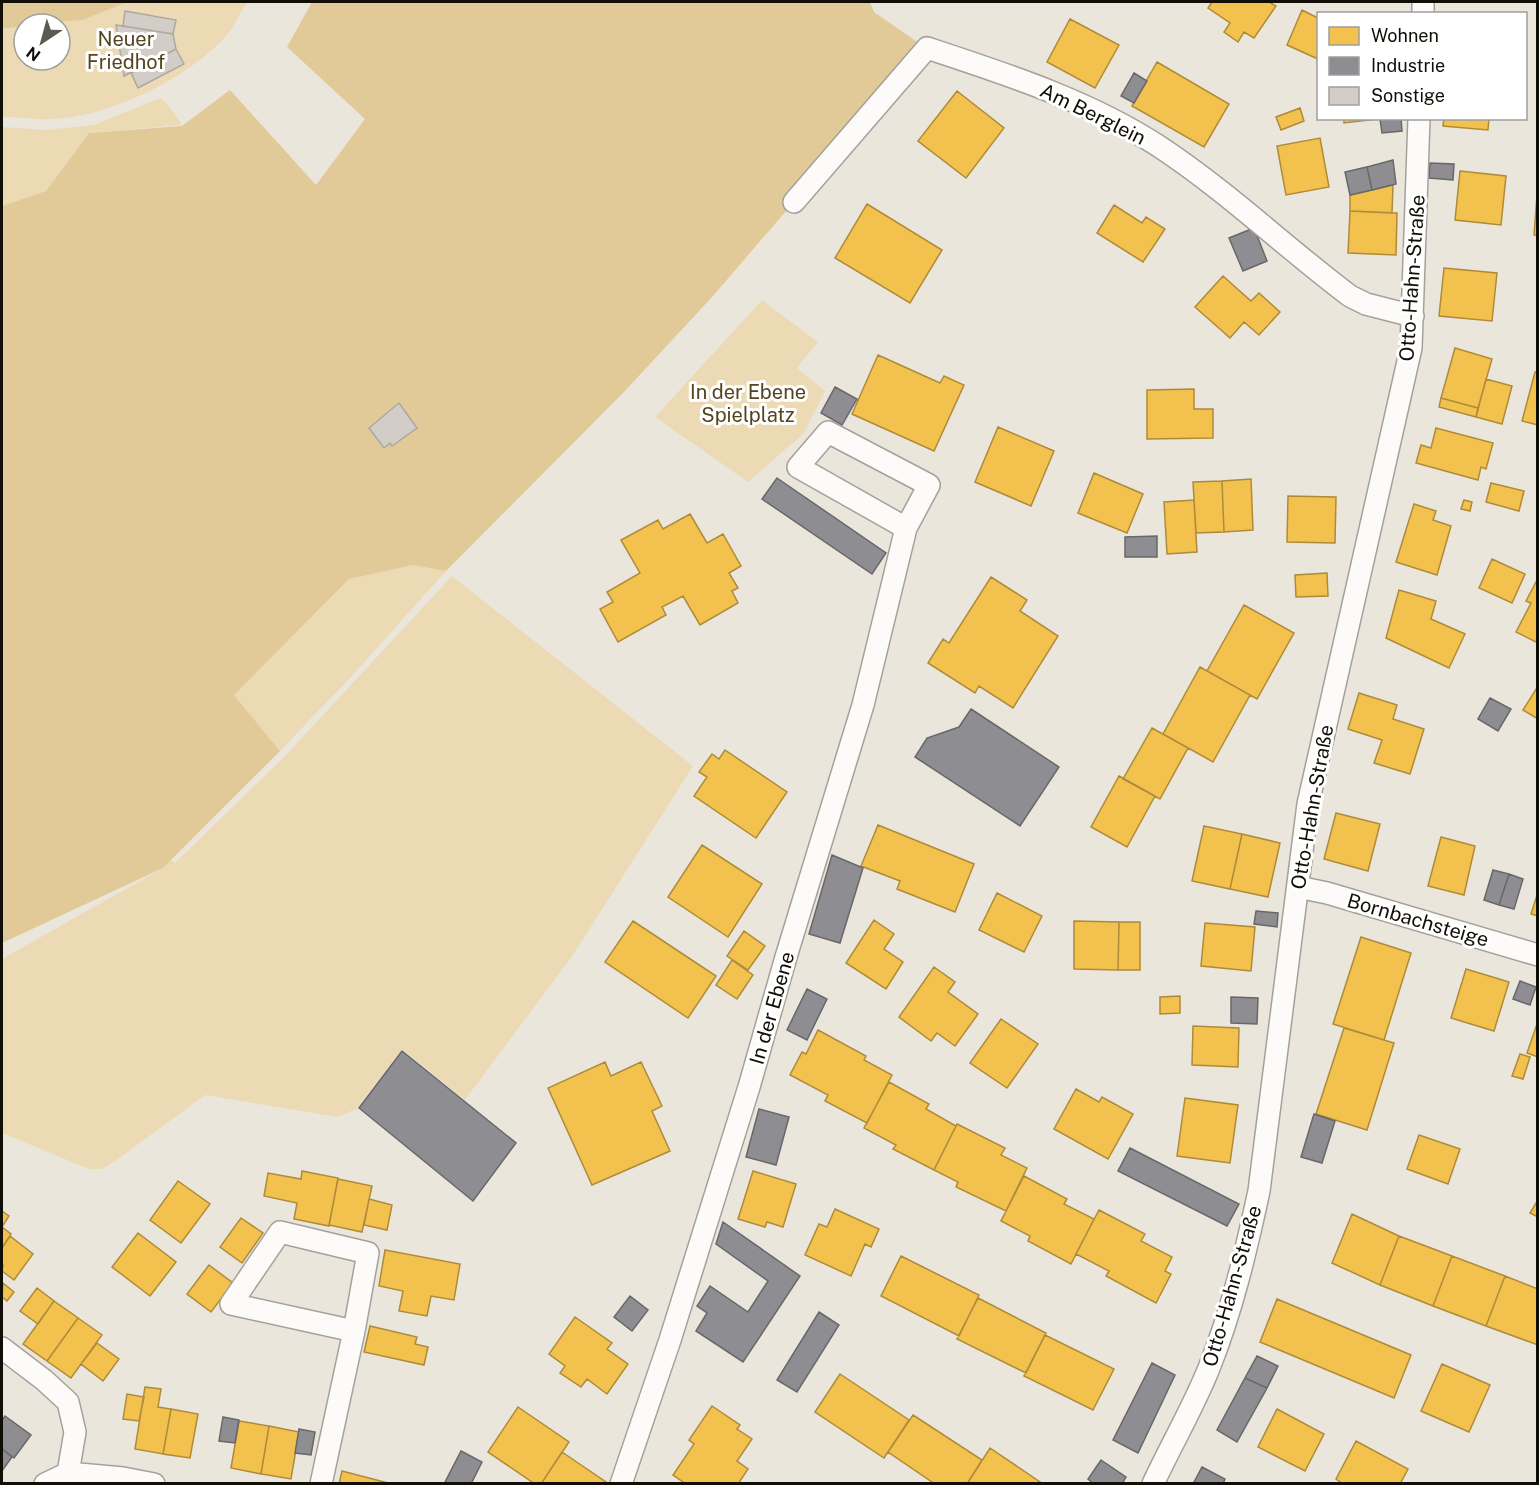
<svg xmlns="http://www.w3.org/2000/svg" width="1539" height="1485" viewBox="0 0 1539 1485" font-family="'Public Sans',sans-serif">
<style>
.green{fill:#ecdab5}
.forest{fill:#e1ca98}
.homes{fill:#f2c14e;stroke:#ae8b39;stroke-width:1.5}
.industry{fill:#8d8d92;stroke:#686769;stroke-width:1.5}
.building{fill:#d2cec7;stroke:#aca8a1;stroke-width:1.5}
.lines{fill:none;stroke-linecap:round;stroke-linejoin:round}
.minor-casing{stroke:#a5a19a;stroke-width:24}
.minor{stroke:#fcfbfa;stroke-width:21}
.labels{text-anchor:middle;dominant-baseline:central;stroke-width:6;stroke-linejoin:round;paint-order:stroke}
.park-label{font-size:20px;fill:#544420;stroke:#fff}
.street-label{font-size:20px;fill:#110e08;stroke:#fff}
</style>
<rect width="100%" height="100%" fill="#ebe6dc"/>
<!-- green -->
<path class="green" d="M 127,2 L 247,2 C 240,13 234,27 226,36 C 189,78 107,118 52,119 C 35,120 18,117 2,117 L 2,29 L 24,26 L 24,60 L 60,60 L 60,24 L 45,24 Z
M 160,98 L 168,105 L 182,125 L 89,133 L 46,191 L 2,206 L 2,127 L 46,130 L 94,125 Z
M 762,300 L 818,342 L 797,368 L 825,391 L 804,433 L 748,482 L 655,417 Z
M 413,565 L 446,571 L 350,678 L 280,751 L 234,695 L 349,578 Z
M 452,576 L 693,766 L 573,955 L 465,1100 L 402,1049 L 356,1109 L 337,1117 L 205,1095 L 114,1162 L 102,1169 L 89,1169 L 2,1133 L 2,959 L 163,868 L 171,860 L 175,863 L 285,756 Z"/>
<!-- forest -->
<path class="forest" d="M 2,2 L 127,2 L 82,20 L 24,24 L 24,26 L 2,29 Z
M 312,2 L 870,2 L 874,12 L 926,48 L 713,296 L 623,393 L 446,571 L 413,565 L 349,579 L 234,695 L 280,751 L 163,868 L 2,943 L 2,206 L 46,191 L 89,133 L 182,126 L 230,90 L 316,185 L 365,119 L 287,47 Z"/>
<!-- homes -->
<path class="homes" d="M 1212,2 L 1269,2 L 1276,6 L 1254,38 L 1244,32 L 1238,42 L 1224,32 L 1230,23 L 1208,8 Z
M 1302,10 L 1318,18 L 1318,59 L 1287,45 Z
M 1070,19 L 1119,45 L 1095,88 L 1047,62 Z
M 1157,62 L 1229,104 L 1204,147 L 1132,106 Z
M 957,91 L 1004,128 L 966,178 L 918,141 Z
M 1300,108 L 1304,121 L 1281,130 L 1276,117 Z
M 1344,118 L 1386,118 L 1344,123 Z
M 1444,118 L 1489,118 L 1488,130 L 1443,126 Z
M 1320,138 L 1329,187 L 1286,195 L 1277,146 Z
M 1460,171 L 1506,176 L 1501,225 L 1455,220 Z
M 1538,182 L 1538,236 L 1534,235 Z
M 1393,185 L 1392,213 L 1350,211 L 1350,195 Z
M 867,204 L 942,250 L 910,303 L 835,258 Z
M 1114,205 L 1142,223 L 1146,217 L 1165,229 L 1143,262 L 1097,233 Z
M 1350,211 L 1397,213 L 1396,255 L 1348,253 Z
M 1444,268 L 1497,273 L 1492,321 L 1439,316 Z
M 1223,276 L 1251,301 L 1259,293 L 1280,312 L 1259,335 L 1244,322 L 1230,338 L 1195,307 Z
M 1455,348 L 1492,359 L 1478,408 L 1441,398 Z
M 878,355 L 940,383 L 944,376 L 964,385 L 934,451 L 852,414 Z
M 1535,372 L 1538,372 L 1538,425 L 1522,421 Z
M 1486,379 L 1512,386 L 1502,424 L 1476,417 Z
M 1194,389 L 1194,409 L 1213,409 L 1213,438 L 1147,439 L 1147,390 Z
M 1441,398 L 1478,408 L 1476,417 L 1439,407 Z
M 998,427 L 1054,451 L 1031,506 L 975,482 Z
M 1436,428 L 1493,443 L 1486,469 L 1481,467 L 1478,480 L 1416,463 L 1421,445 L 1431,448 Z
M 1094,473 L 1143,494 L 1127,533 L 1078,513 Z
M 1251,479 L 1253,530 L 1224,532 L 1222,481 Z
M 1222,481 L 1224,532 L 1196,533 L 1193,482 Z
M 1491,483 L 1524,491 L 1519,511 L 1486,502 Z
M 1288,496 L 1336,497 L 1335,543 L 1287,542 Z
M 1194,500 L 1197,552 L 1167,554 L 1164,502 Z
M 1464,500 L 1472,502 L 1470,511 L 1461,509 Z
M 1414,504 L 1436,511 L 1433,520 L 1451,526 L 1437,575 L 1396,562 Z
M 690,514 L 707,543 L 723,534 L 741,566 L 729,573 L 738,588 L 732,591 L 738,603 L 700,625 L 683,596 L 662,607 L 666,615 L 618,642 L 600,609 L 613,602 L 607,592 L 640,573 L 621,540 L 658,520 L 663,529 Z
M 1492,559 L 1525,574 L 1512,603 L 1479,588 Z
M 1327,573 L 1328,596 L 1296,597 L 1295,575 Z
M 991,577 L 1027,600 L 1020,611 L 1058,636 L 1013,708 L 979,686 L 975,693 L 928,663 L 943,639 L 949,643 Z
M 1536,582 L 1538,583 L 1538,643 L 1516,632 L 1531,603 L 1526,601 Z
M 1399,590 L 1436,601 L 1431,619 L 1465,634 L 1449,668 L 1386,638 Z
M 1244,605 L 1294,633 L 1257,699 L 1207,671 Z
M 1200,667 L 1250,695 L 1213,762 L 1163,734 Z
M 1538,686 L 1538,719 L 1523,710 Z
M 1359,693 L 1397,705 L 1393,719 L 1424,729 L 1410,774 L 1374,763 L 1382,740 L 1348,729 Z
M 1152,728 L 1188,748 L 1160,799 L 1123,779 Z
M 725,750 L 787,792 L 756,838 L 694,796 L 707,777 L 699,772 L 712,754 L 719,759 Z
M 1119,776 L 1155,796 L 1127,847 L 1091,827 Z
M 1336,813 L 1380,824 L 1368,871 L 1324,859 Z
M 878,825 L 974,864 L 955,912 L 897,889 L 900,881 L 861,866 Z
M 1204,826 L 1242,834 L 1230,889 L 1192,881 Z
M 1242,834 L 1280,843 L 1268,897 L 1230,889 Z
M 1441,837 L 1475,846 L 1464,895 L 1428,886 Z
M 702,845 L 762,884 L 728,937 L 668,897 Z
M 1538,892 L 1538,916 L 1531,914 Z
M 997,893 L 1042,916 L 1024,952 L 979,930 Z
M 874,920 L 894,934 L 884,949 L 903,962 L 886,989 L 846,963 Z
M 633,921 L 716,976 L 688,1018 L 605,962 Z
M 1074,921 L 1119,922 L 1118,970 L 1074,969 Z
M 1119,922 L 1140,922 L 1140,970 L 1118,970 Z
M 1205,923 L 1255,927 L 1251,971 L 1201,966 Z
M 744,931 L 765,946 L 748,970 L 727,956 Z
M 1361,937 L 1411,953 L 1384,1040 L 1333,1024 Z
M 732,960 L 753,975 L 737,999 L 716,985 Z
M 934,967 L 955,982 L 948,992 L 978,1014 L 955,1046 L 937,1033 L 931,1041 L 899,1017 Z
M 1466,969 L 1509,982 L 1494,1031 L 1451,1018 Z
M 1180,996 L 1180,1013 L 1160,1014 L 1160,997 Z
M 1001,1019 L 1038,1044 L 1007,1088 L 970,1063 Z
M 1538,1021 L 1538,1057 L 1527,1053 Z
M 1193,1026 L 1239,1028 L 1238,1067 L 1192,1065 Z
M 1344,1028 L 1394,1043 L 1367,1130 L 1316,1114 Z
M 818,1030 L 866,1056 L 864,1060 L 892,1075 L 867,1123 L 825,1101 L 828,1095 L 790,1075 L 802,1052 L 806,1054 Z
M 1520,1054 L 1530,1057 L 1523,1079 L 1512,1076 Z
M 605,1062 L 611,1076 L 641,1062 L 662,1106 L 652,1111 L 670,1151 L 592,1185 L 548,1088 Z
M 889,1082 L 929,1104 L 926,1109 L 956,1126 L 934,1170 L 893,1149 L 896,1145 L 864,1128 Z
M 1076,1089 L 1099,1102 L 1102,1097 L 1133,1114 L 1108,1159 L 1054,1129 Z
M 1185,1098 L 1238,1105 L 1230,1163 L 1177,1156 Z
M 957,1124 L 1005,1148 L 1001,1155 L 1027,1168 L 1006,1211 L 956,1187 L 958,1182 L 934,1170 Z
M 1419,1135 L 1460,1149 L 1448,1184 L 1407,1169 Z
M 302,1171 L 338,1178 L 329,1226 L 294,1219 L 297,1203 L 264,1196 L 268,1173 L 301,1179 Z
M 753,1171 L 796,1184 L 783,1227 L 767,1222 L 765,1227 L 738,1219 Z
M 1024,1176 L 1067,1199 L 1064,1204 L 1094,1219 L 1071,1264 L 1028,1241 L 1030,1236 L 1001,1221 Z
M 338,1179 L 372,1186 L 362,1232 L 329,1225 Z
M 178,1181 L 210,1204 L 181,1243 L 150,1220 Z
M 369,1199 L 392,1205 L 387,1230 L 364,1225 Z
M 1538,1200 L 1538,1217 L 1530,1213 Z
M 835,1209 L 879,1229 L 871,1247 L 865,1244 L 851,1276 L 805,1255 L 819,1224 L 827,1227 Z
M 1099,1210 L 1145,1234 L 1141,1241 L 1172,1257 L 1165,1271 L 1171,1274 L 1156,1303 L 1106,1276 L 1109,1271 L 1076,1254 Z
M 2,1211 L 9,1216 L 2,1227 Z
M 1352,1214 L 1399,1236 L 1380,1285 L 1332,1263 Z
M 241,1218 L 263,1233 L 242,1263 L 220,1247 Z
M 2,1227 L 11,1234 L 2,1248 Z
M 138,1233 L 176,1262 L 150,1296 L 112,1267 Z
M 10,1236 L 33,1254 L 14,1280 L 2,1271 L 3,1265 L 2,1264 L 2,1248 Z
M 1399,1236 L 1452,1256 L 1433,1306 L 1380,1285 Z
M 385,1250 L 460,1264 L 454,1300 L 431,1296 L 427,1316 L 399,1311 L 403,1291 L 379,1286 Z
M 901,1256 L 979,1295 L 959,1336 L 881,1296 Z
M 1452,1256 L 1505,1276 L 1486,1326 L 1433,1306 Z
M 209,1265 L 233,1283 L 211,1312 L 187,1294 Z
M 1505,1276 L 1538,1289 L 1538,1345 L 1486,1326 Z
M 3,1283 L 14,1292 L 7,1301 L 2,1297 Z
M 37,1288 L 54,1301 L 38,1324 L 20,1311 Z
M 978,1298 L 1046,1333 L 1026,1373 L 957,1339 Z
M 1277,1299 L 1411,1355 L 1394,1398 L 1260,1342 Z
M 54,1301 L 78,1318 L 47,1361 L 23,1344 Z
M 575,1317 L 612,1343 L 607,1349 L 628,1364 L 607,1394 L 587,1379 L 581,1387 L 560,1373 L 565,1366 L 549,1354 Z
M 78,1318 L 102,1335 L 71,1378 L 47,1361 Z
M 370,1326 L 417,1337 L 415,1344 L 428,1347 L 424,1365 L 364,1352 Z
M 1045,1335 L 1114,1369 L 1093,1410 L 1024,1376 Z
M 97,1343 L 119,1359 L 103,1381 L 81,1364 Z
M 1442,1364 L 1490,1385 L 1469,1432 L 1421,1411 Z
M 840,1374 L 909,1420 L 884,1458 L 815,1412 Z
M 145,1387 L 161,1389 L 158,1407 L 171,1409 L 163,1454 L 135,1449 Z
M 127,1394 L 144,1397 L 139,1421 L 123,1419 Z
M 712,1406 L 740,1425 L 737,1429 L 752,1439 L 737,1461 L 748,1469 L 738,1484 L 686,1484 L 673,1475 L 694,1444 L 689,1440 Z
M 518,1407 L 569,1442 L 541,1484 L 535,1484 L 488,1452 Z
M 171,1409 L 198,1414 L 190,1458 L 163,1454 Z
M 1277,1409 L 1324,1434 L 1305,1471 L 1258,1447 Z
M 913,1415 L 982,1460 L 967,1484 L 935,1484 L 888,1452 Z
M 239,1421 L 269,1426 L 261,1474 L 231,1468 Z
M 269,1426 L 299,1432 L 291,1479 L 261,1474 Z
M 1356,1441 L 1408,1469 L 1400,1484 L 1343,1484 L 1336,1479 Z
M 990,1448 L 1043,1484 L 967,1484 Z
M 562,1452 L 609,1484 L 541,1484 Z
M 342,1471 L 392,1484 L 339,1484 Z"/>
<!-- industry -->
<path class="industry" d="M 1134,73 L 1147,81 L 1134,103 L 1121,96 Z
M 1401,118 L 1402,131 L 1382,133 L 1380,119 Z
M 1393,160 L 1396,184 L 1372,190 L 1367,167 Z
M 1430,163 L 1454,164 L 1453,180 L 1429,178 Z
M 1367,167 L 1372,190 L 1350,195 L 1345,172 Z
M 1254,228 L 1267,261 L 1243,271 L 1229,238 Z
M 835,387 L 857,399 L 842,425 L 821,413 Z
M 777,478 L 886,553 L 872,574 L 762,499 Z
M 1157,536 L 1157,557 L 1125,557 L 1125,537 Z
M 1490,698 L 1511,709 L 1498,731 L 1478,719 Z
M 971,709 L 1059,767 L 1020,826 L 915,757 L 927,738 L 959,727 Z
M 832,855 L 863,868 L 840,943 L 809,934 Z
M 1493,870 L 1509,874 L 1499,905 L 1484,900 Z
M 1509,874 L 1523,879 L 1514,909 L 1499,905 Z
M 1256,911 L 1278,913 L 1277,927 L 1254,924 Z
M 1520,981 L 1536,987 L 1530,1005 L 1513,999 Z
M 807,989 L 827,999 L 807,1040 L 787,1030 Z
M 1231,997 L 1258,998 L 1257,1024 L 1231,1023 Z
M 402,1051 L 516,1143 L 473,1201 L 359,1108 Z
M 759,1109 L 789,1117 L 776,1165 L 746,1157 Z
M 1314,1114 L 1335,1121 L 1322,1163 L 1301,1157 Z
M 1130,1148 L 1239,1204 L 1227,1226 L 1118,1171 Z
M 723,1222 L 800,1276 L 743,1362 L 696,1331 L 707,1313 L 697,1306 L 710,1286 L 748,1312 L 768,1281 L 716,1244 Z
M 630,1296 L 648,1310 L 632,1331 L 614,1317 Z
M 819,1312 L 839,1325 L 797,1392 L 777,1380 Z
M 1257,1356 L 1278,1366 L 1267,1388 L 1245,1378 Z
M 1152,1363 L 1175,1375 L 1138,1453 L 1113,1440 Z
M 1245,1378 L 1267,1388 L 1237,1442 L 1217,1430 Z
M 5,1416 L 31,1435 L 14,1458 L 2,1449 L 2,1420 Z
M 223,1417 L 239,1420 L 235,1443 L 219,1441 Z
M 299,1429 L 315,1432 L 311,1455 L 295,1453 Z
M 2,1449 L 12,1457 L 2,1471 Z
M 461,1451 L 482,1462 L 471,1484 L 444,1484 Z
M 1101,1460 L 1126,1477 L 1122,1484 L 1094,1484 L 1088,1479 Z
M 1202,1467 L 1225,1479 L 1223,1484 L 1193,1484 Z"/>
<!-- building -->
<path class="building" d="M 125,11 L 176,20 L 173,34 L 123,26 Z
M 116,25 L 173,34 L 176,49 L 124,76 Z
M 176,49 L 184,64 L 138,88 L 131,73 Z
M 399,403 L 417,428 L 392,446 L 390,443 L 384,448 L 369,428 Z"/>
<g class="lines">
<defs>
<path id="minor" d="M 1423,14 L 1423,2
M 794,202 L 927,48 C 1006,74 1090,101 1160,147 C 1228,192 1286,248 1350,296 L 1366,304 L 1413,316
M 1298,887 L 1327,893 L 1538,955
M 2,1348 L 44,1380 L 68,1402 L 75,1432 L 68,1473
M 45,1484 L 68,1473 L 123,1478 L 154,1484
M 321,1484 L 354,1331 L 368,1253 L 280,1232 L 231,1304 L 354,1331
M 621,1484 L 670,1340 L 749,1087 L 786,957 L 863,705 L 906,528 L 929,485 L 828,432 L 798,467 L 906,528
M 1153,1484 C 1171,1445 1193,1408 1209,1368 C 1232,1311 1246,1251 1259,1191 L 1308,804 L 1411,348 L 1419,118"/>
</defs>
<!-- minor casing -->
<use href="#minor" class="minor-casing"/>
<!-- minor -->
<use href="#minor" class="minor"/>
</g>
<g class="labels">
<!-- park labels -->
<g class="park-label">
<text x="126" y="39">Neuer<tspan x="126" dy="23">Friedhof</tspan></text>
<text x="748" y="392">In der Ebene<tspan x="748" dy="23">Spielplatz</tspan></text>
</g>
<!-- street labels -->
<g class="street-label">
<text transform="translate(1093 114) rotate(26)">Am Berglein</text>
<text transform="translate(1412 278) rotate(-86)">Otto-Hahn-Straße</text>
<text transform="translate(1312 807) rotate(-80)">Otto-Hahn-Straße</text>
<text transform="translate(1418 920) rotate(16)">Bornbachsteige</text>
<text transform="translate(772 1008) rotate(-74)">In der Ebene</text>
<text transform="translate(1232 1286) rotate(-74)">Otto-Hahn-Straße</text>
</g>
</g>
<!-- border -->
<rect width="1539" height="1485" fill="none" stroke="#110e08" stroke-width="6"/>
<!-- legend -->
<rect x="1317" y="12" width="210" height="108" fill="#ffffff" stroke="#a09f9c" stroke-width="1.5"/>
<rect x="1329" y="27" width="30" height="18" fill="#f2c14e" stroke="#a09f9c" stroke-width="1.5"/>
<text x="1371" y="42" font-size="18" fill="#110e08">Wohnen</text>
<rect x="1329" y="57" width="30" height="18" fill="#8d8d92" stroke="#a09f9c" stroke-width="1.5"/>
<text x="1371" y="72" font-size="18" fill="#110e08">Industrie</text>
<rect x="1329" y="87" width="30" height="18" fill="#d2cec7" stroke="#a09f9c" stroke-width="1.5"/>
<text x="1371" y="102" font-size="18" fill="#110e08">Sonstige</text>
<!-- north arrow -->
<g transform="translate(42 42) rotate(216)"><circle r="28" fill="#ffffff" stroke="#a09f9c" stroke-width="1.5"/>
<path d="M0-4.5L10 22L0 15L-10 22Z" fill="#5d5a52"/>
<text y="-9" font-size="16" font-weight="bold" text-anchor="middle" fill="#110e08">N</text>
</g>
</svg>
